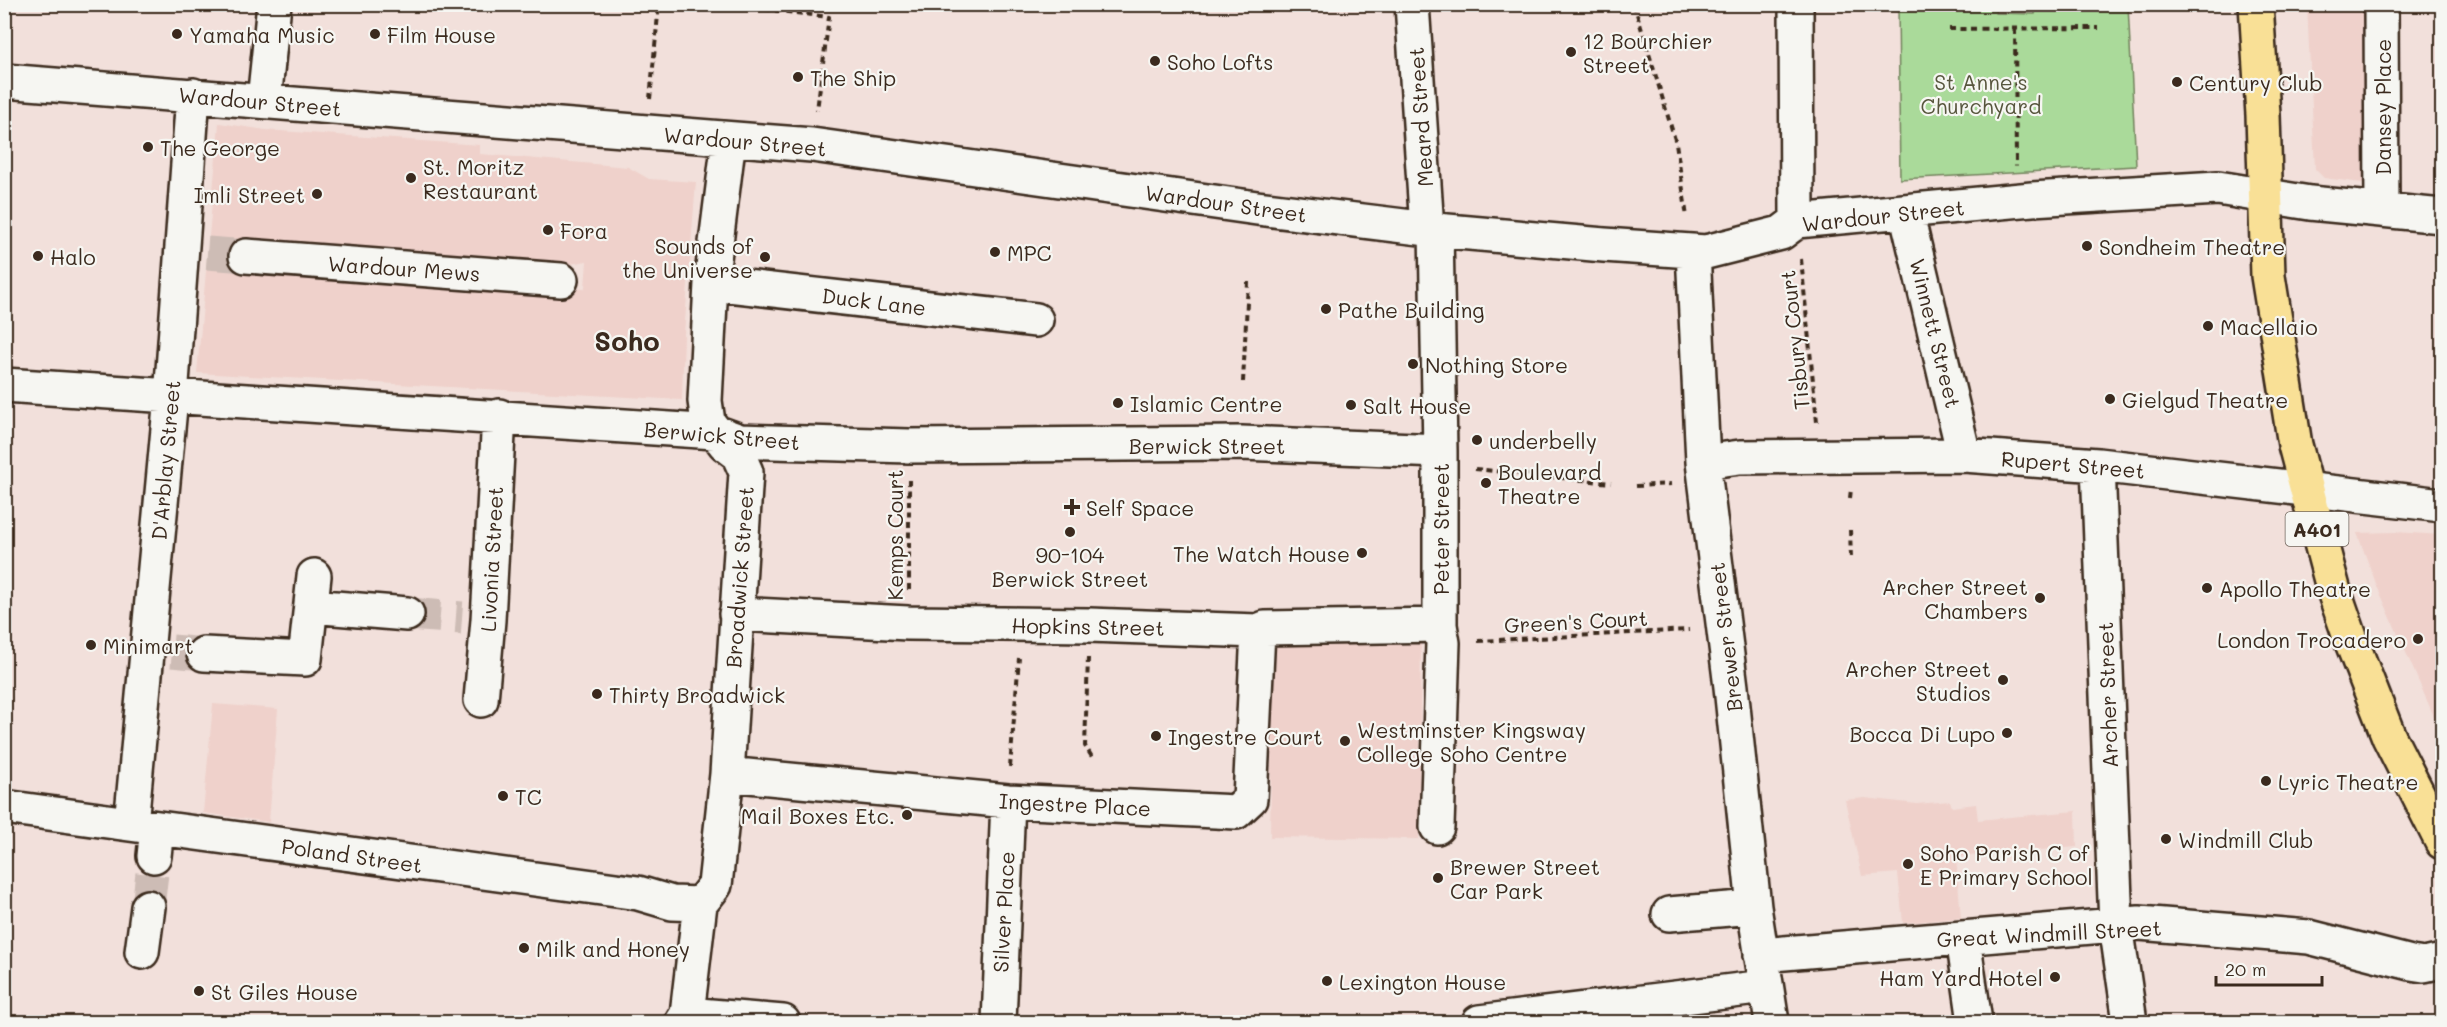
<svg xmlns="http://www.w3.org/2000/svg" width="2447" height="1027" viewBox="0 0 2447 1027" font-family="Mali,sans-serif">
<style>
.built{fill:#efd1cb;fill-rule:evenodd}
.green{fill:#aada9a;stroke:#72825c;stroke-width:1.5}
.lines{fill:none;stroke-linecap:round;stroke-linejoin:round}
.minor-tunnel{stroke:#cdbcb5;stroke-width:33;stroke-dasharray:33 16;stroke-linecap:butt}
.minor-casing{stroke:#3b2a1e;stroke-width:38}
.major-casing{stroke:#3b2a1e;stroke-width:38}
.path{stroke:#3b2a1e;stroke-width:4;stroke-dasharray:6 4.5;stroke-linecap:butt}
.minor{stroke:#f6f6f2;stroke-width:33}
.major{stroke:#f9e096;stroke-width:33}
.poi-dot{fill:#3b2a1e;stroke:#f6f6f2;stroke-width:2}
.labels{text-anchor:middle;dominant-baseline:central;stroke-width:4.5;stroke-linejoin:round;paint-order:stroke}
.shield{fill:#f6f6f2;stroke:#73675e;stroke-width:1.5}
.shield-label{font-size:20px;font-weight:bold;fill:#3b2a1e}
.poi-label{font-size:21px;fill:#3b2a1e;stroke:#f6f6f2;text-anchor:start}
.park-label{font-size:21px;fill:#57563d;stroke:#f6f6f2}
.street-label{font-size:21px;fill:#3b2a1e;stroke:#f6f6f2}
.district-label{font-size:27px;font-weight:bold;fill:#3b2a1e;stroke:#f6f6f2}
</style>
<rect width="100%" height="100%" fill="#f2e0db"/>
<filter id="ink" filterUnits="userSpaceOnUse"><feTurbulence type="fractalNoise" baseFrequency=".0167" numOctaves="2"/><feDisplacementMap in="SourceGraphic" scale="12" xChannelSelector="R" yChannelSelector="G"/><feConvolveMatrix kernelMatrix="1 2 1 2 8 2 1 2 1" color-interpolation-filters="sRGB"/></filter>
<g filter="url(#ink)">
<!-- built -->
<path class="built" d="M 2307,5 L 2368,5 L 2370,184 L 2324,178 L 2315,169 Z
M 219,123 L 266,130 L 480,145 L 480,154 L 628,167 L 649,179 L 696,182 L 684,334 L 682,400 L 197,373 ZM 472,254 L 519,258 L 519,262 L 565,265 L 587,261 L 585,287 L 584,289 L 552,287 L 471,262 Z
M 2395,532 L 2442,535 L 2442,735 L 2377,586 L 2357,533 Z
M 1421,635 L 1419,839 L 1270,837 L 1273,637 Z
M 213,704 L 278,709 L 269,822 L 203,813 Z
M 1865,798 L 1917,804 L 1950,801 L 1952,807 L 1976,804 L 1978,820 L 2076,811 L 2077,847 L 1956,857 L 1961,918 L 1903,923 L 1898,873 L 1862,876 L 1845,800 Z"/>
<!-- green -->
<path class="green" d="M 1898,5 L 1995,5 L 1996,13 L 2035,14 L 2036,5 L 2128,5 L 2136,166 L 1900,179 Z"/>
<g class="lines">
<!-- minor-tunnel -->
<path class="minor-tunnel" d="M 207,253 L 246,256
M 407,614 L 462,618
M 172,651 L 204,654
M 148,907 L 154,856"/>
<defs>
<path id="minor" d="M 1412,4 L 1427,229
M 1796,4 L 1797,221
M 2381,4 L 2382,210
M 4,81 L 812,145 L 1257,208 L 1436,230 L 1604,245 L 1706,252 L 1781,233 L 1797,221 L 2032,199 L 2218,188 L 2310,203 L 2442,216
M 264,101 L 274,4
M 1906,211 L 1964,455
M 1436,230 L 1440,451 L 1440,625 L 1443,643 L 1437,827
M 1693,251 L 1703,462 L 1731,687 L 1754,907 L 1772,1022
M 246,256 L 561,280
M 711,283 L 1036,320
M 4,385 L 715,432 L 740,441 L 909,446 L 1241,443 L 1440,451
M 1703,462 L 1740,457 L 1964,455 L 2098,465 L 2442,505
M 2098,465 L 2116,925 L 2130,1022
M 311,606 L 407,614
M 736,614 L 908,623 L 1089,625 L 1258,631 L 1265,628 L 1440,625
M 204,654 L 305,659 L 314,576
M 481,700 L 488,620 L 499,416
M 727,774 L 1008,801 L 1236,812 L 1250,799 L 1258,631
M 4,807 L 638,893 L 672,903 L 700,904
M 131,824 L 171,397 L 193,95
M 154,856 L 157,828
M 1669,914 L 1754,907
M 1963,938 L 1975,1022
M 142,952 L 148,907
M 1761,955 L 2139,923 L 2309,937 L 2411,963 L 2424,965 L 2442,961
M 687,1014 L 783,1022
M 682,1022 L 687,1014 L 700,904 L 715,885 L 727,774 L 746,472 L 738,454 L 725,444 L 708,422 L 705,401 L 711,283 L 729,139
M 999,1022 L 1008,801
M 1479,1022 L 1765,987"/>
<path id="major" d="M 2256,4 L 2263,115 L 2268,276 L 2295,445 L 2333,588 L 2351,640 L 2389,737 L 2442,842"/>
</defs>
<!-- minor casing -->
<use href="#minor" class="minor-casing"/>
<!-- major casing -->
<use href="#major" class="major-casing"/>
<!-- path -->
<path class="path" d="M 723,4 L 829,17 L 817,110
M 1634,4 L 1676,143 L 1687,217
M 1949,29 L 2099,28
M 2015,29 L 2016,166
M 650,99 L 659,4
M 1801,259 L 1817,422
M 1243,382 L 1248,282
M 1475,469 L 1611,483
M 1636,486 L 1671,484
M 1850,498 L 1851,489
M 1850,530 L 1851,559
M 909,590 L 909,480
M 1478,641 L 1689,630
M 1088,658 L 1085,746 L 1092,757
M 1010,767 L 1019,658"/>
<!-- minor -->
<use href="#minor" class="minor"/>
<!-- major -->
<use href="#major" class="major"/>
</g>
</g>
<!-- markers -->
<g class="poi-dot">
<circle cx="177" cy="34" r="6"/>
<circle cx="375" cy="34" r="6"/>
<circle cx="1571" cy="52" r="6"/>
<circle cx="1155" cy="61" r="6"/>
<circle cx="798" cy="77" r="6"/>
<circle cx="2177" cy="82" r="6"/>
<circle cx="148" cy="147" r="6"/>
<circle cx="411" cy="178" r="6"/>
<circle cx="317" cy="194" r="6"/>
<circle cx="548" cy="230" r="6"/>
<circle cx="2087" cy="246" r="6"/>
<circle cx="995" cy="252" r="6"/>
<circle cx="38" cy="256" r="6"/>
<circle cx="765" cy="257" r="6"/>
<circle cx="1326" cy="309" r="6"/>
<circle cx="2208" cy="326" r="6"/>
<circle cx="1413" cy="364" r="6"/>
<circle cx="2110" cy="399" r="6"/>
<circle cx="1118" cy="403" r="6"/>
<circle cx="1351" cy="405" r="6"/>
<circle cx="1477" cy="440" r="6"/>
<circle cx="1486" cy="483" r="6"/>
<path d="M1069 498h6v6h6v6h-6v6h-6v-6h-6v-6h6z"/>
<circle cx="1070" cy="532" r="6"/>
<circle cx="1362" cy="553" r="6"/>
<circle cx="2207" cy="588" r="6"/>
<circle cx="2040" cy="598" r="6"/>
<circle cx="2418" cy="639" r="6"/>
<circle cx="91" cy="645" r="6"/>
<circle cx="2003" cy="680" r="6"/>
<circle cx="597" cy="694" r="6"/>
<circle cx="2007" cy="733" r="6"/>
<circle cx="1156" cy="736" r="6"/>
<circle cx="1345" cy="741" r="6"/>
<circle cx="2266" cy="781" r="6"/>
<circle cx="503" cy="796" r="6"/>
<circle cx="907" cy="815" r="6"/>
<circle cx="2166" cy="839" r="6"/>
<circle cx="1908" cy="864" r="6"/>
<circle cx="1438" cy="878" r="6"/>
<circle cx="524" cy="948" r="6"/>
<circle cx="2055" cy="977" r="6"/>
<circle cx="1327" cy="981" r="6"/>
<circle cx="199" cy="991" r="6"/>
</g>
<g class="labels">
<!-- shield labels -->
<rect class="shield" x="2285.5" y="512" width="63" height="34" rx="4.5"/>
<g class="shield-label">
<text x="2317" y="529">A401</text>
</g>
<!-- poi labels -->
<g class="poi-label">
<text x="189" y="34">Yamaha Music</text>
<text x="387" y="34">Film House</text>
<text x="1583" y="40">12 Bourchier<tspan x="1583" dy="24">Street</tspan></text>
<text x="1167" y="61">Soho Lofts</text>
<text x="810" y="77">The Ship</text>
<text x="2189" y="82">Century Club</text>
<text x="160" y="147">The George</text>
<text x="423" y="166">St. Moritz<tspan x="423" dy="24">Restaurant</tspan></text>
<text x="305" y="194" text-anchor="end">Imli Street</text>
<text x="560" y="230">Fora</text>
<text x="753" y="245" text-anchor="end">Sounds of<tspan x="753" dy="24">the Universe</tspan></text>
<text x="2099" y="246">Sondheim Theatre</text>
<text x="1007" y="252">MPC</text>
<text x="50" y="256">Halo</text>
<text x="1338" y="309">Pathe Building</text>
<text x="2220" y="326">Macellaio</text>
<text x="1425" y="364">Nothing Store</text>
<text x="2122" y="399">Gielgud Theatre</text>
<text x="1130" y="403">Islamic Centre</text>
<text x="1363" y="405">Salt House</text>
<text x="1489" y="440">underbelly</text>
<text x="1498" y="471">Boulevard<tspan x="1498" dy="24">Theatre</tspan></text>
<text x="1086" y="507">Self Space</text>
<text x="1350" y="553" text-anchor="end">The Watch House</text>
<text x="1070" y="554" text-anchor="middle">90-104<tspan x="1070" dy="24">Berwick Street</tspan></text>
<text x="2028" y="586" text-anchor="end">Archer Street<tspan x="2028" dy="24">Chambers</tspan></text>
<text x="2219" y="588">Apollo Theatre</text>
<text x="2406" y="639" text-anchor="end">London Trocadero</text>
<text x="103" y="645">Minimart</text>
<text x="1991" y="668" text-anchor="end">Archer Street<tspan x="1991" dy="24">Studios</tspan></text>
<text x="609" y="694">Thirty Broadwick</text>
<text x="1357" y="729">Westminster Kingsway<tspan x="1357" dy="24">College Soho Centre</tspan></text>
<text x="1995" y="733" text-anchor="end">Bocca Di Lupo</text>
<text x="1168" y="736">Ingestre Court</text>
<text x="2278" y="781">Lyric Theatre</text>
<text x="515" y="796">TC</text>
<text x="895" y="815" text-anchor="end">Mail Boxes Etc.</text>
<text x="2178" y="839">Windmill Club</text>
<text x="1920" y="852">Soho Parish C of<tspan x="1920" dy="24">E Primary School</tspan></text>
<text x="1450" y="866">Brewer Street<tspan x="1450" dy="24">Car Park</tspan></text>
<text x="536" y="948">Milk and Honey</text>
<text x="2043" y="977" text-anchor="end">Ham Yard Hotel</text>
<text x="1339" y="981">Lexington House</text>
<text x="211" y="991">St Giles House</text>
</g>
<!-- park labels -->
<g class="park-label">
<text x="1981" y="81">St Anne's<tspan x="1981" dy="24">Churchyard</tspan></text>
</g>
<!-- street labels -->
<g class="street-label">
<text transform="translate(260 101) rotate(5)">Wardour Street</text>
<text transform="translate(2382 107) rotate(-90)">Dansey Place</text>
<text transform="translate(1420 117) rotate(-94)">Meard Street</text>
<text transform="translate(745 141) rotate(5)">Wardour Street</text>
<text transform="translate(1226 203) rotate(8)">Wardour Street</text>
<text transform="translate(1883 215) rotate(-6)">Wardour Street</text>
<text transform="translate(404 268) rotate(4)">Wardour Mews</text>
<text transform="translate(874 301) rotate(7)">Duck Lane</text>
<text transform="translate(1936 333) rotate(76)">Winnett Street</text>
<text transform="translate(1794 340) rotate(-96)">Tisbury Court</text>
<text transform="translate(722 435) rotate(5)">Berwick Street</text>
<text x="1207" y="445">Berwick Street</text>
<text transform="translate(165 460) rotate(-85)">D'Arblay Street</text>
<text transform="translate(2073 464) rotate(5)">Rupert Street</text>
<text transform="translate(1440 529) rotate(-90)">Peter Street</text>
<text transform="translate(894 535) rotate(-90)">Kemps Court</text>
<text transform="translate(491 559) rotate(-87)">Livonia Street</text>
<text transform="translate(739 577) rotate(-86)">Broadwick Street</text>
<text transform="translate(1576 621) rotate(-3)">Green's Court</text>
<text transform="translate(1088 626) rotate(1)">Hopkins Street</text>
<text transform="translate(1725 637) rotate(-97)">Brewer Street</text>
<text transform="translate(2107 695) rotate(-92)">Archer Street</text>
<text transform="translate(1075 804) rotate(3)">Ingestre Place</text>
<text transform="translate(352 855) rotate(8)">Poland Street</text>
<text transform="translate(1003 912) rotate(-87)">Silver Place</text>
<text transform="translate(2049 933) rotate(-3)">Great Windmill Street</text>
</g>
<!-- district labels -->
<g class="district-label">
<text x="627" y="340">Soho</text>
</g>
</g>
<!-- margin -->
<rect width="2447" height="1027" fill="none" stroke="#f6f6f2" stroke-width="24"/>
<rect x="12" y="12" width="2423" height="1003" fill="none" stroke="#3b2a1e" stroke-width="2" filter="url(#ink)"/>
<!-- scale -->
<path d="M2216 976v9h106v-9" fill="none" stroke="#3b2a1e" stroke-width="3"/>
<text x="2225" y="976" font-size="18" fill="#3b2a1e" stroke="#f6f6f2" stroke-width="4.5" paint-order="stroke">20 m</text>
</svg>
